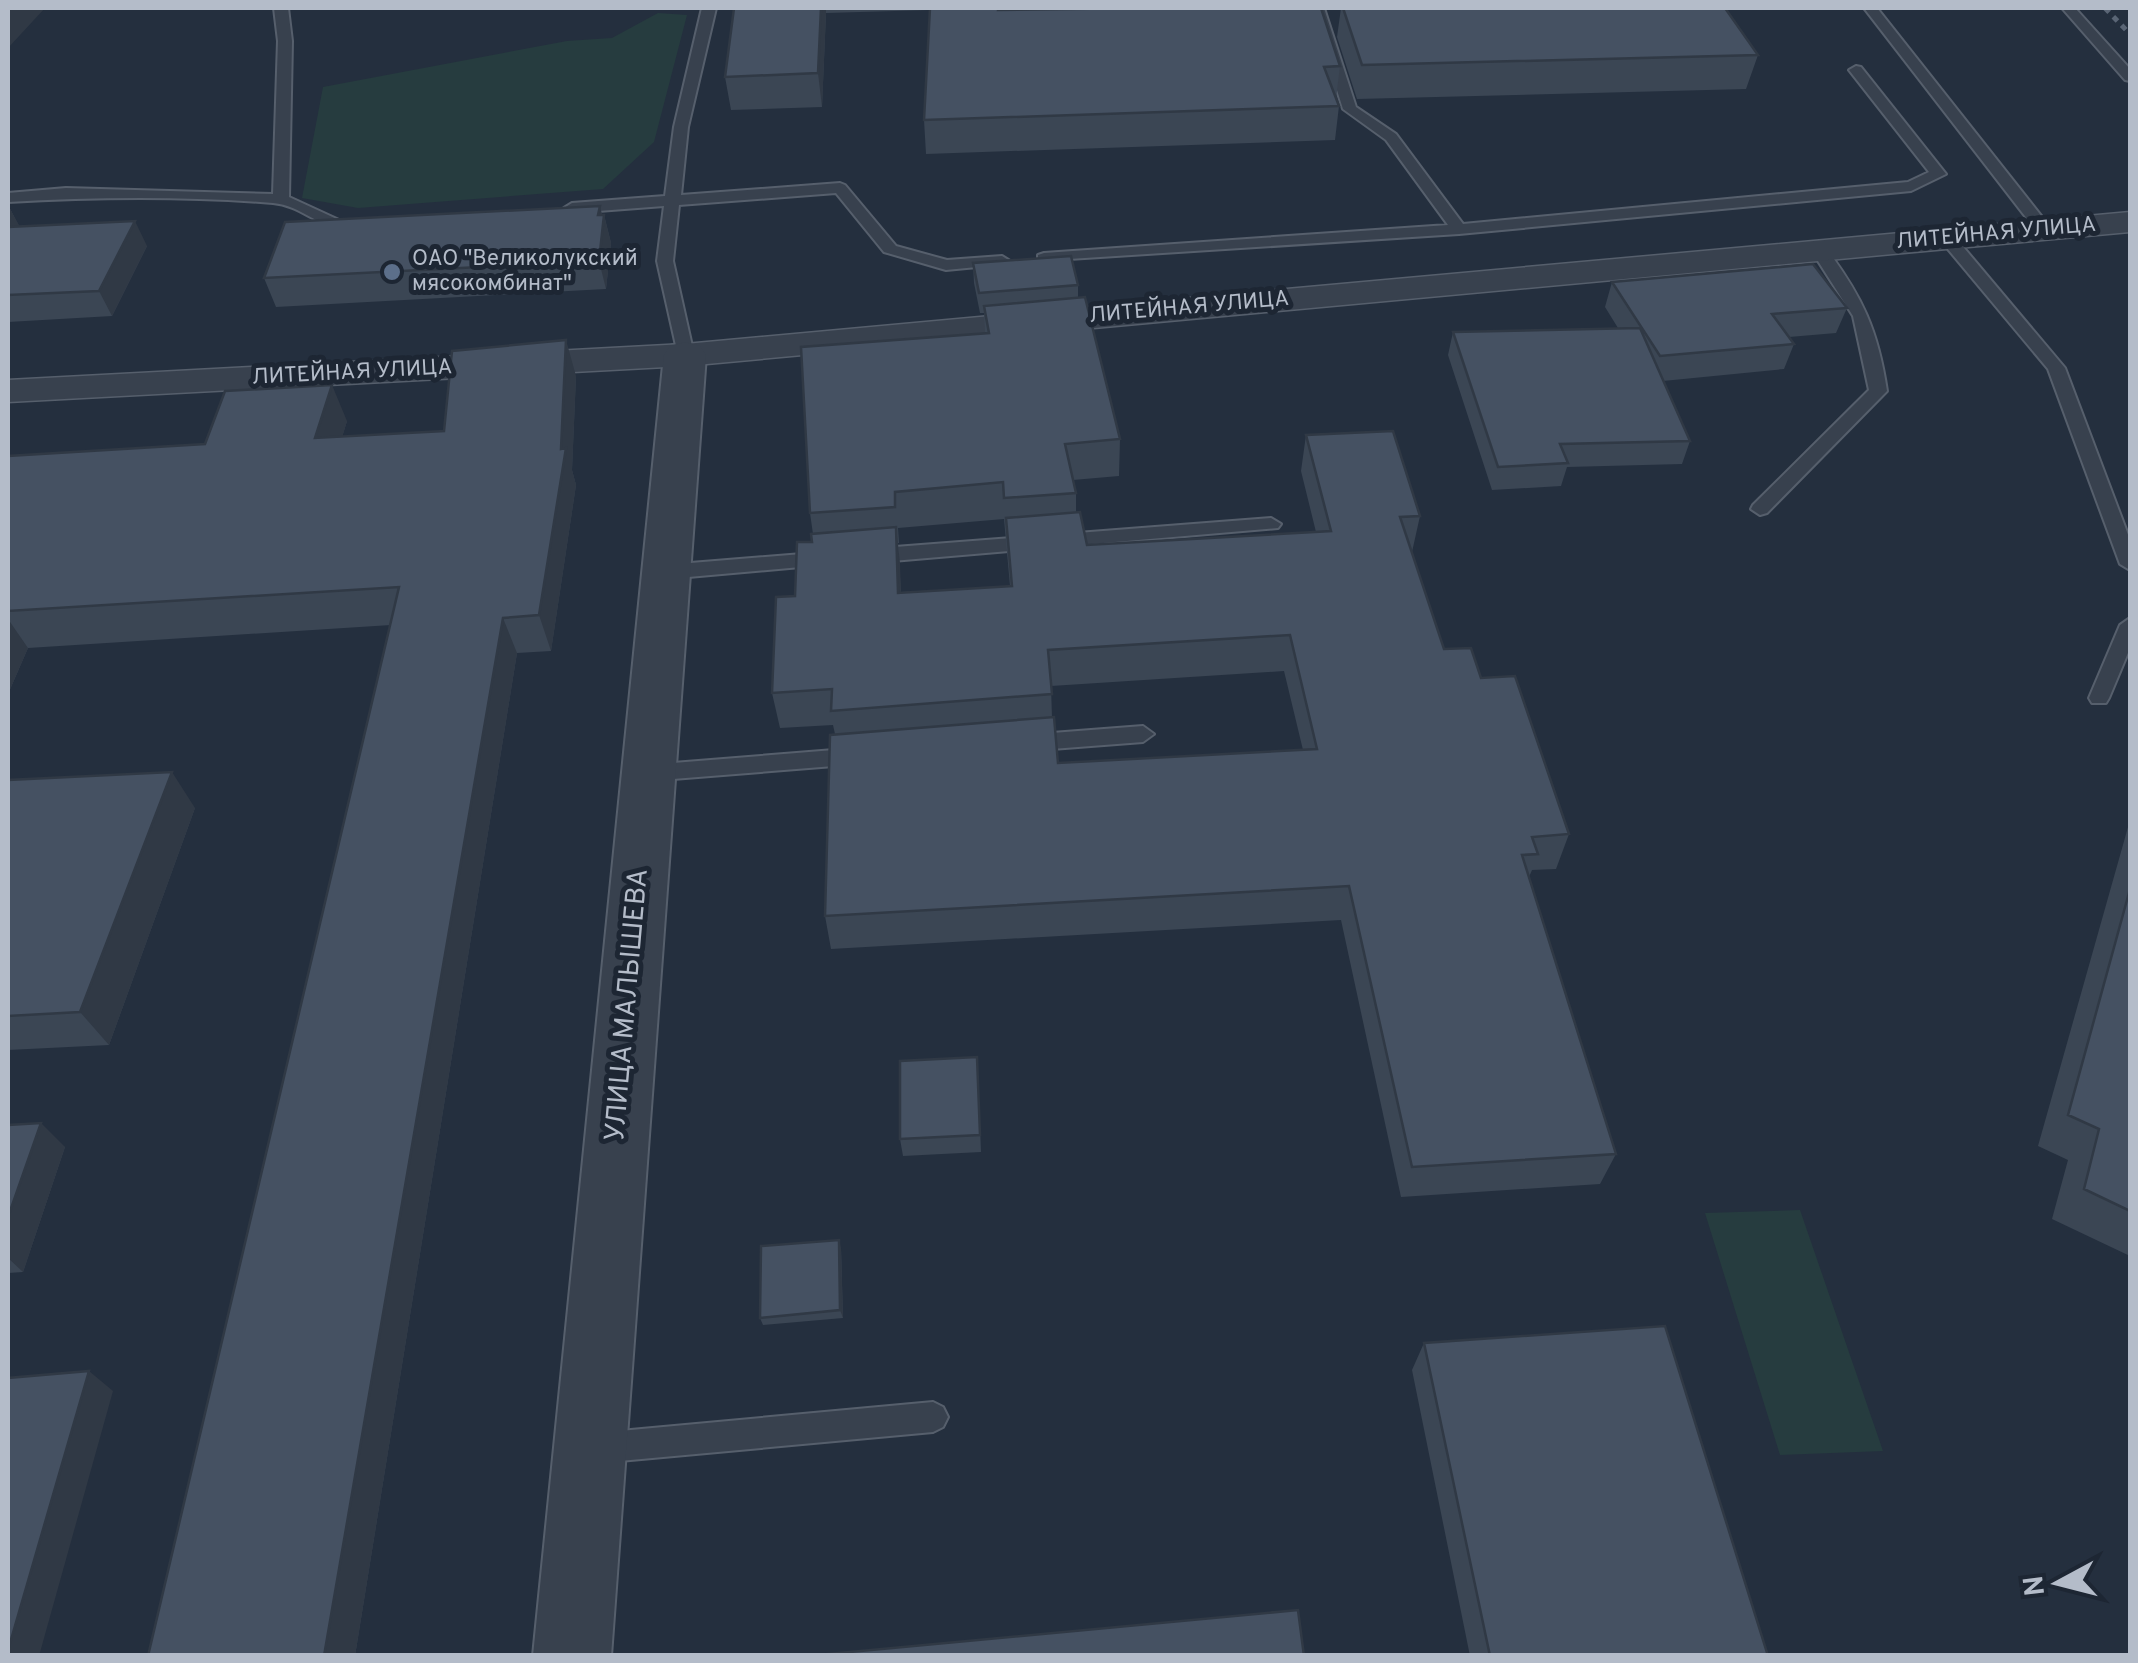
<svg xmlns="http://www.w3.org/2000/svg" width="2138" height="1663" viewBox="0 0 2138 1663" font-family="Overpass,sans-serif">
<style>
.green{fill:#263c3f}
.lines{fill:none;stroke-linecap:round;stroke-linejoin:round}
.service-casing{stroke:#565f6c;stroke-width:4}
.minor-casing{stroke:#565f6c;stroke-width:3}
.tertiary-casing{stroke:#565f6c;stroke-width:4}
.service{fill:#38414e;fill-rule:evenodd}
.minor{fill:#38414e;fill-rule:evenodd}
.tertiary{fill:#38414e;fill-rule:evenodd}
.rail{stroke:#5a6575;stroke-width:5;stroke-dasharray:6 6;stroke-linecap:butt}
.wall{fill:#3b4654;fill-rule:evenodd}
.shaded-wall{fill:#303945}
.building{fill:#455162;stroke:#303945;stroke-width:2.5}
.service-dot{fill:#5c6f8a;stroke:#1d2633;stroke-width:4}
.labels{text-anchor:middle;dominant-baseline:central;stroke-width:10;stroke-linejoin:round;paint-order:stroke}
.far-street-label{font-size:22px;fill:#b4bcc9;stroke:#1d2633}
.far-poi-label{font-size:22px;fill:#b4bcc9;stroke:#1d2633;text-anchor:start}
.street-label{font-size:28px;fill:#b4bcc9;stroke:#1d2633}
</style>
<rect width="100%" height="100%" fill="#242f3e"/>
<!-- green -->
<path class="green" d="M 658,13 L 687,15 L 654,142 L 603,189 L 358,208 L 302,198 L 323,87 L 567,41 L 612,38 Z
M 1800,1210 L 1883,1451 L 1780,1455 L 1705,1213 Z"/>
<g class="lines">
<defs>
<path id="service" d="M 274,8 L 288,8 L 292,41 L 289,197 L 339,220 L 361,221 L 361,227 C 322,235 306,206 273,203 C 185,196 95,197 8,202 L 8,193 L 66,188 L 273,194 L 278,41 Z
M 702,8 L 716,8 L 688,127 L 681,195 L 840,183 L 845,185 L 896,246 L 947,260 L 1002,256 L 1010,261 L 1008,264 L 946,270 L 884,252 L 836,193 L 679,205 L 673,261 L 694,355 L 685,360 L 679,359 L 657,261 L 664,206 L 572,213 L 564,208 L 572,203 L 665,196 L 674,127 Z
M 1311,8 L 1324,8 L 1356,107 L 1396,134 L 1463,224 L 1908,182 L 1929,172 L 1849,70 L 1856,66 L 1861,67 L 1946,174 L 1911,191 L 1459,234 L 1038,261 L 1038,255 L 1044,253 L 1448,225 L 1386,140 L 1343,109 Z
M 1864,8 L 1877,8 L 2050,227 L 2050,233 L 2038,233 Z
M 2062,8 L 2075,8 L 2130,69 L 2130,81 L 2125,80 Z
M 1942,236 L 1954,236 L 2065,368 L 2130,540 L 2130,570 L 2120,564 L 2048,369 L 1942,242 Z
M 1813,247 L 1825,247 C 1862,296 1878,330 1887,391 L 1767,513 L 1760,515 L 1751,509 L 1753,505 L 1869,390 L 1853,316 L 1811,250 Z
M 1271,518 L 1281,524 L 1278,528 L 869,563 L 859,556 L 869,549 Z
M 827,552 L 834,554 L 837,559 L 834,564 L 666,579 L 656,572 L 666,565 Z
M 2130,618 L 2130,648 L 2109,698 L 2106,703 L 2092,703 L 2089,698 L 2120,625 Z
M 1143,726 L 1154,734 L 1143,742 L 1026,751 L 1015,743 L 1026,735 Z
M 859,748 L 870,756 L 859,764 L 648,781 L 637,773 L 648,765 Z
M 933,1402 L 943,1407 L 948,1417 L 943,1427 L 933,1432 L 598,1463 L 588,1458 L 583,1448 L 588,1438 L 598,1433 Z"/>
<path id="minor" d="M 2130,212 L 2130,232 L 685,366 L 8,402 L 8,380 L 685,344 Z"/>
<path id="tertiary" d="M 685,342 L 700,346 L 706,355 L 611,1656 L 533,1656 L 664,355 L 670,346 Z"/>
</defs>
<!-- service casing -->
<use href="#service" class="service-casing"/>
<!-- minor casing -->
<use href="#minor" class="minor-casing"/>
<!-- tertiary casing -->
<use href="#tertiary" class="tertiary-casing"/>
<!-- service -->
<use href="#service" class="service"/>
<!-- minor -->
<use href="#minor" class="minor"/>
<!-- tertiary -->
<use href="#tertiary" class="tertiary"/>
<!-- rail -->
<path class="rail" d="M 2105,8 L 2130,34"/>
</g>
<!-- wall -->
<path class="wall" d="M 734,8 L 999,8 L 999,10 L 1340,66 L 1336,99 L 1339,106 L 1335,140 L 926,154 L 924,120 L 930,10 L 826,13 L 822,107 L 731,110 L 725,77 Z
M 1341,8 L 1725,8 L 1758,55 L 1746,89 L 1357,99 L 1337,37 Z
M 8,205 L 19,226 L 147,246 L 112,316 L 8,322 Z
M 600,206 L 602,215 L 604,215 L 611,243 L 606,289 L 276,307 L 264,278 Z
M 973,263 L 1078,285 L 1078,297 L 1120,439 L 1119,476 L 1073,480 L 1076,493 L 1076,513 L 1087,545 L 1316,532 L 1301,471 L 1306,435 L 1420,516 L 1412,552 L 1444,649 L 1481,678 L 1569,834 L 1556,869 L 1532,870 L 1529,877 L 1616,1154 L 1600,1184 L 1401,1197 L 1341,920 L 831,949 L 825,916 L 835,734 L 833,725 L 780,728 L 772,693 L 795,596 L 813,534 L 810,513 L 985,333 L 984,313 L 980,313 L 974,283 ZM 1004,519 L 1010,586 L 901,592 L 898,543 L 899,543 L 898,528 ZM 1284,671 L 1303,750 L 1058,763 L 1052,718 L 1051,686 Z
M 1612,282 L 1847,308 L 1836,333 L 1789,337 L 1794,344 L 1784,369 L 1663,381 L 1690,441 L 1682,464 L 1567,467 L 1561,486 L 1492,490 L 1448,355 L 1453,332 L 1618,328 L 1605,307 Z
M 576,376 L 572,470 L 576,485 L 551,651 L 517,653 L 355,1656 L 148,1656 L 391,625 L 28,648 L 8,694 L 8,456 L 205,444 L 347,421 L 342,437 L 444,431 Z
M 8,780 L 195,808 L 109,1045 L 8,1050 Z
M 2130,820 L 2130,1256 L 2052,1219 L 2068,1160 L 2038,1146 Z
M 978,1074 L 981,1152 L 903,1156 L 900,1139 Z
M 8,1125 L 65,1147 L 23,1272 L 8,1273 Z
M 841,1248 L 843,1318 L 763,1325 L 760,1318 Z
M 1424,1343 L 1768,1656 L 1470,1656 L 1412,1370 Z"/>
<!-- shaded-wall -->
<path class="shaded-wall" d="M 8,8 L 45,8 L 8,48 Z
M 821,8 L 826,8 L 826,13 L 822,107 L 818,73 Z
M 8,205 L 21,229 L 8,251 Z
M 600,206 L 603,220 L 604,215 L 611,243 L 606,289 L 599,261 L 598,215 Z
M 135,221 L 147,246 L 112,316 L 99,291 Z
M 566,340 L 576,376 L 572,470 L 576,485 L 551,651 L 539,615 Z
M 332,385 L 347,421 L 331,474 L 315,438 Z
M 896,527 L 900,563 L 902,628 L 898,593 Z
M 503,618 L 517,653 L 355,1656 L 324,1656 Z
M 8,619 L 28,648 L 8,694 Z
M 172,772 L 195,808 L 109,1045 L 80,1012 Z
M 41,1123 L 65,1147 L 23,1272 L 8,1258 L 8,1217 Z
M 839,1240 L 841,1248 L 843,1318 L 840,1310 Z
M 89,1371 L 113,1391 L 39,1656 L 8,1656 L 8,1650 Z"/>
<!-- building -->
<path class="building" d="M 734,8 L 821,8 L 818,73 L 725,77 Z
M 930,8 L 998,8 L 998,10 L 1144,8 L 1321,8 L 1340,66 L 1324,67 L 1339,106 L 924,120 Z
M 1343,8 L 1725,8 L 1758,55 L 1362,65 Z
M 600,206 L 598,215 L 604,215 L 599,261 L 264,278 L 285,222 Z
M 135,221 L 99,291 L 8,295 L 8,227 Z
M 1071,256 L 1078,285 L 979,293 L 973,263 Z
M 1813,264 L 1847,308 L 1772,314 L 1794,344 L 1660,356 L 1612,282 Z
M 1085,297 L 1120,439 L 1065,444 L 1076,493 L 1004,498 L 1003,482 L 895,492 L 895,507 L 810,513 L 801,347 L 989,333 L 984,306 Z
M 1640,328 L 1690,441 L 1560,444 L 1568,463 L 1498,467 L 1453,332 Z
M 566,340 L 561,449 L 566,448 L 539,615 L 503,618 L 324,1656 L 148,1656 L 399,587 L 8,611 L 8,456 L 205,444 L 225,391 L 332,385 L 315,438 L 444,431 L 452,351 Z
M 1393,431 L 1420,516 L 1400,517 L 1444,649 L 1471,648 L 1481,678 L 1515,676 L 1569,834 L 1532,837 L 1538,854 L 1522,855 L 1616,1154 L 1412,1167 L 1349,886 L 825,916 L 830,735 L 1054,717 L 1058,763 L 1317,749 L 1290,635 L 1048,650 L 1052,694 L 831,711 L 832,689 L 772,693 L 776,597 L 795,596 L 797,542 L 812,542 L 811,534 L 896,527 L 898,593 L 1012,586 L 1006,518 L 1080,512 L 1087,545 L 1331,531 L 1306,435 Z
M 172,772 L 80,1012 L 8,1016 L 8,780 Z
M 2130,889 L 2130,1211 L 2084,1189 L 2099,1129 L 2068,1115 Z
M 977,1057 L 980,1135 L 900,1139 L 900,1061 Z
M 41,1123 L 8,1217 L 8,1125 Z
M 839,1240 L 840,1310 L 760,1318 L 761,1246 Z
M 1665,1326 L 1768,1656 L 1490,1656 L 1424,1343 Z
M 89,1371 L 8,1650 L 8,1378 Z
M 1298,1610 L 1304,1656 L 807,1656 Z"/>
<!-- markers -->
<circle class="service-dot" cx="392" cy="272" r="10"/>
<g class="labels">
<!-- far-street labels -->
<g class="far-street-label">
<text transform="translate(1996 234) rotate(-5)">ЛИТЕЙНАЯ УЛИЦА</text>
<text transform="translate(1189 308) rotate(-5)">ЛИТЕЙНАЯ УЛИЦА</text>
<text transform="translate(352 373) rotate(-3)">ЛИТЕЙНАЯ УЛИЦА</text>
</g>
<!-- far-poi labels -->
<g class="far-poi-label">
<text x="412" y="259">ОАО "Великолукский<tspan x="412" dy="25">мясокомбинат"</tspan></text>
</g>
<!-- street labels -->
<g class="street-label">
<text transform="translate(628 1005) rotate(-85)">УЛИЦА МАЛЫШЕВА</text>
</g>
</g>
<!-- border -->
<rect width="2138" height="1663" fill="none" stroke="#b4bcc9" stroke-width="20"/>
<!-- north arrow -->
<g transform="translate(2058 1583) rotate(263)" stroke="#1d2633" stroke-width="8" paint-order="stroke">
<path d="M0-8L18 38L0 25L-18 38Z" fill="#b4bcc9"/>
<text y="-15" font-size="28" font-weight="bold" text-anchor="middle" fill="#b4bcc9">N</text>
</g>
</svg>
